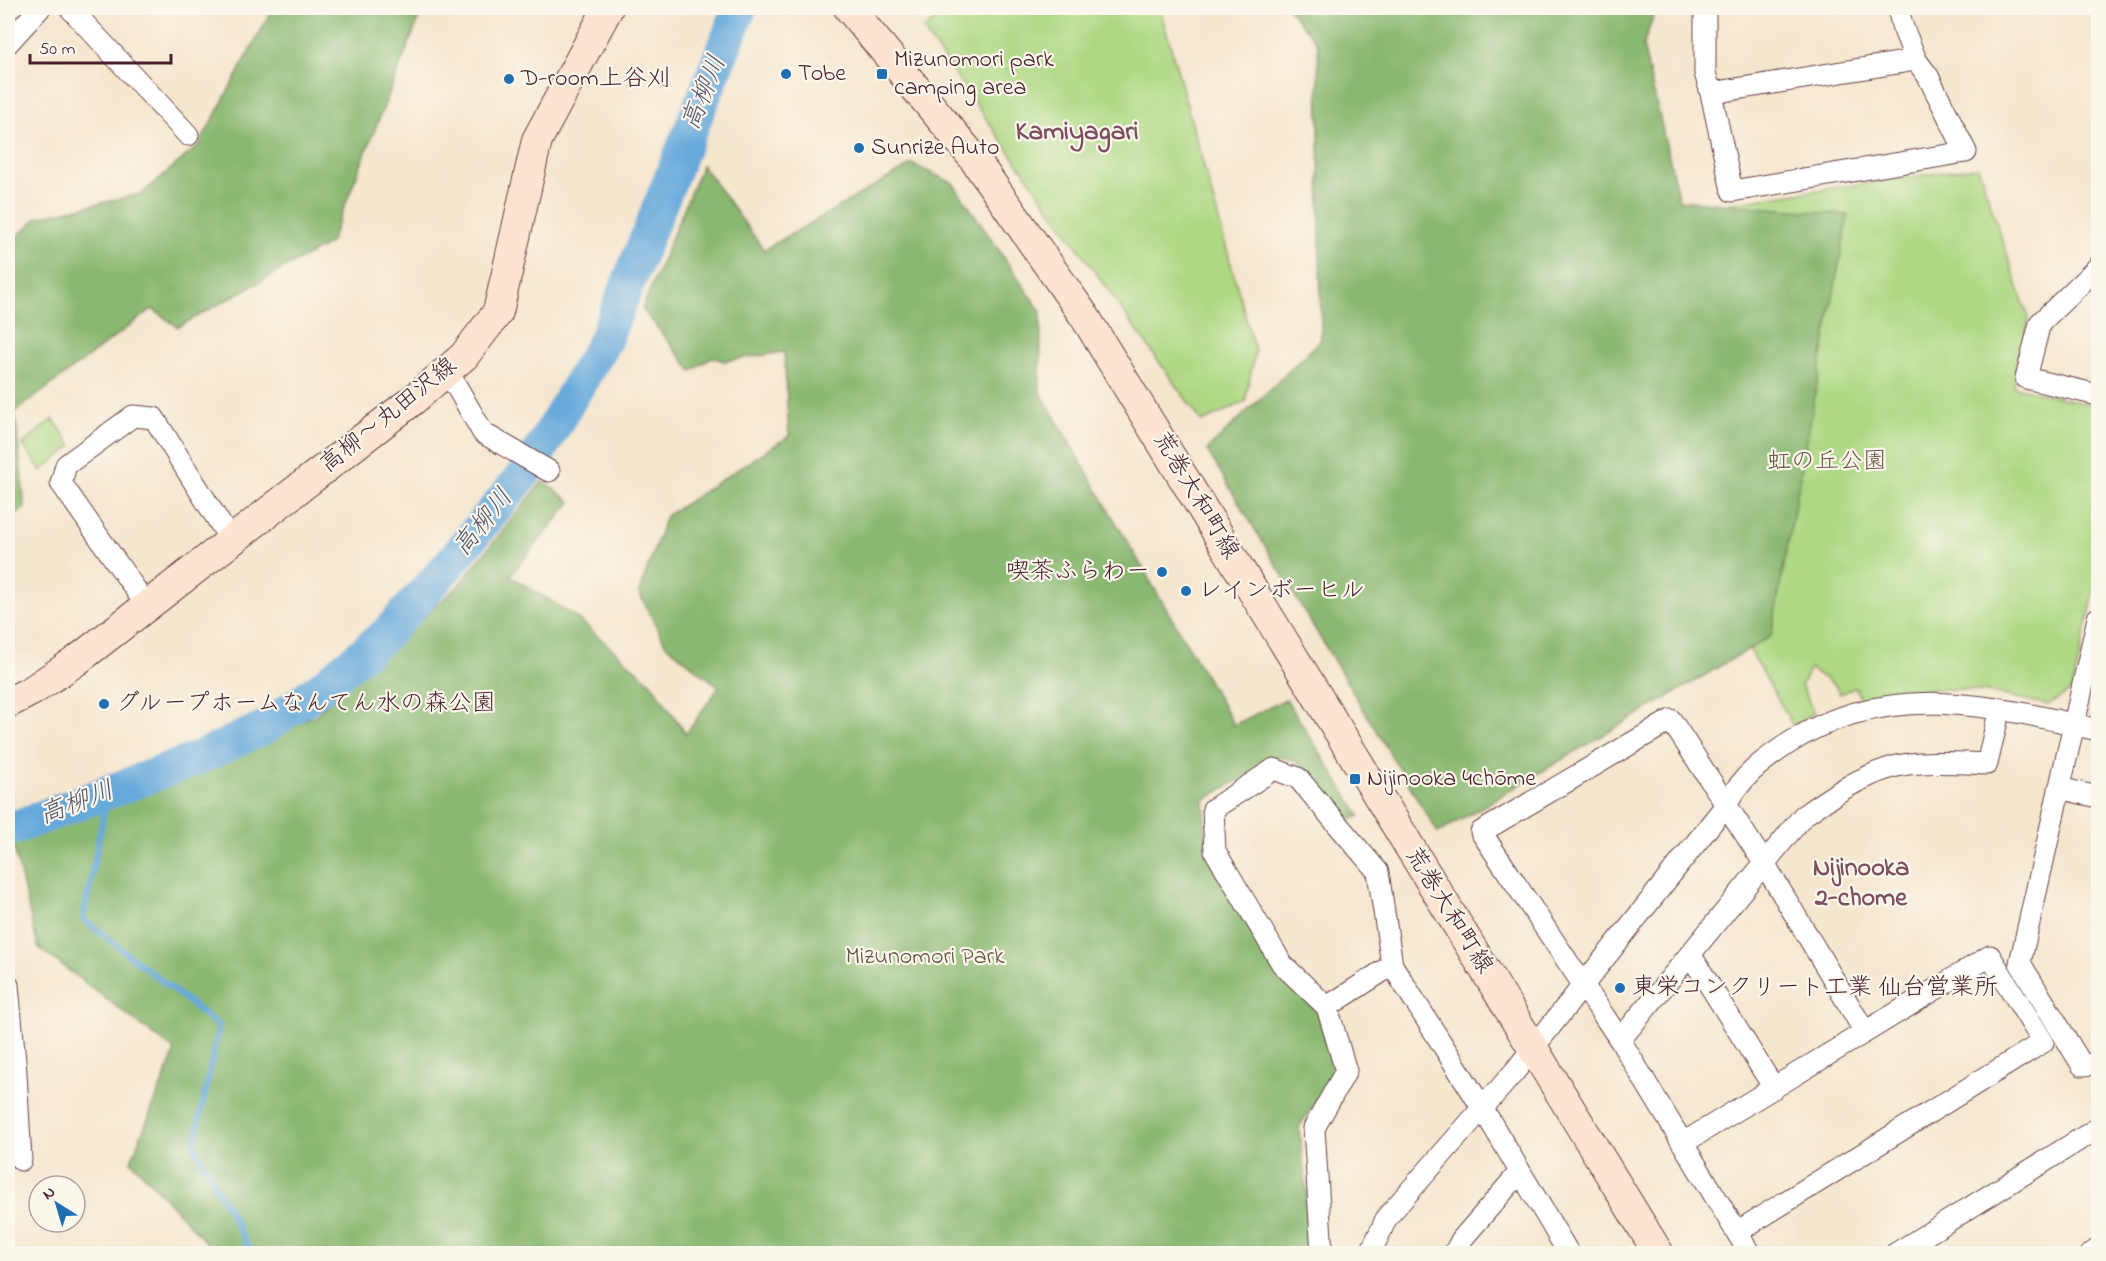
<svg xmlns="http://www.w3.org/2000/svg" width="2106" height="1261" viewBox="0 0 2106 1261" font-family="'Indie Flower','Klee One',sans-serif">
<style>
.green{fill:#aed883;stroke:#7c7c57;stroke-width:1.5}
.forest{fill:#8ab871;stroke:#6a6c4e;stroke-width:1.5}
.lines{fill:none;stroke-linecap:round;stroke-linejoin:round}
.stream{stroke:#66a9db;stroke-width:6}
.river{stroke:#66a9db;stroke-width:34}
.street-casing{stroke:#643d43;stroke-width:23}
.secondary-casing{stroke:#643d43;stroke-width:32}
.street{stroke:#fff;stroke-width:21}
.secondary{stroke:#fde4d0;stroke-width:30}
.poi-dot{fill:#1f6fb2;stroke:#fbf7ec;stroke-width:2}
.labels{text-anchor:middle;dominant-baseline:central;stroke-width:4.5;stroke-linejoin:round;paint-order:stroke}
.poi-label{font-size:24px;fill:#4a1f2b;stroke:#fbf7ec;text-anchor:start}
.street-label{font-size:24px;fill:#4a1f2b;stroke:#fbf7ec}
.park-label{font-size:24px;fill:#685645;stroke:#fbf7ec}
.water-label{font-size:26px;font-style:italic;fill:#555671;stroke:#fbf7ec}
.neighbourhood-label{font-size:26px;font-weight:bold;fill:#7d4e5e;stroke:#fbf7ec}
.quarter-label{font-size:27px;font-weight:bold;fill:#7d4e5e;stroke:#fbf7ec}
</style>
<rect width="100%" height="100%" fill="#fbf7ec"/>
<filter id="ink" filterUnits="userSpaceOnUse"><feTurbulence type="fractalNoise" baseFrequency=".0167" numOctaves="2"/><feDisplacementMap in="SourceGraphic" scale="12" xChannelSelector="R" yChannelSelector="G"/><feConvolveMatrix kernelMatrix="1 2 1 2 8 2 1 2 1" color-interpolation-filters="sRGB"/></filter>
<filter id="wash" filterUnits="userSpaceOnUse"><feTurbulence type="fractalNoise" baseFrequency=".008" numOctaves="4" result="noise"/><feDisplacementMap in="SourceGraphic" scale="24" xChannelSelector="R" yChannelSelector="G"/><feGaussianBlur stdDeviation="1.35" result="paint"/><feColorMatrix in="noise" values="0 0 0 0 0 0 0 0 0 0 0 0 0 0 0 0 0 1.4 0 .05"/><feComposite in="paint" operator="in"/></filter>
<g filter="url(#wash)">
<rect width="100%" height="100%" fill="#f5e6ce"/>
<!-- green -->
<path class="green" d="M 949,8 L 1160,8 L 1255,351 L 1245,402 L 1202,422 L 923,30 Z
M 1978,167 L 2029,320 L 2014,387 L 2098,406 L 2098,576 L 2072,690 L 2048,705 C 2017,698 1984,689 1952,689 C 1921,688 1890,693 1860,699 L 1856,687 L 1840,694 L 1835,685 L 1810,669 L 1801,685 L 1814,713 L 1793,726 L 1749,648 L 1717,290 L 1730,203 Z
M 53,419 L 72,446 L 41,471 L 23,444 Z"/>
<!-- forest -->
<path class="forest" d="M 273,8 L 423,8 L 330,243 L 178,327 L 152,309 L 15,412 L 25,508 L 8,520 L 8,244 L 39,217 L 141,194 L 199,145 Z
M 1288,8 L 1656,8 L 1643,46 L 1679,200 L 1848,215 L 1771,636 L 1438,833 L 1207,450 L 1321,340 L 1318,44 Z
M 912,164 L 953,183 L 1041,312 L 1040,392 L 1234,725 L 1286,699 L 1360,816 L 1349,820 L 1297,762 L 1279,756 L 1204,800 L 1207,854 L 1316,1010 L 1337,1070 L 1299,1127 L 1314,1253 L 216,1253 L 131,1161 L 175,1051 L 38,947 L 13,844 L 130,800 L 315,715 L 458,586 L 543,481 L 571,502 L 510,576 L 575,616 L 651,683 L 686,734 L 719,687 L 666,645 L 639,593 L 666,516 L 789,436 L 784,352 L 724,361 L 712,357 L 692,371 L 642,309 L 702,165 L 764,250 Z"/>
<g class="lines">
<!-- stream -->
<path class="stream" d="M 108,792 L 83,919 L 219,1026 L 194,1146 L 252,1254"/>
<!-- river -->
<path class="river" d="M 8,830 L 196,759 L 265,727 L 323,686 L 385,635 L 448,566 L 532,464 L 605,340 L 740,8"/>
</g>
</g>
<g filter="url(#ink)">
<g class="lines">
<defs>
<path id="street" d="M 70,8 L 188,135
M 1705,8 L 1705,73 L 1711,93 L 1732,191 L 1966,152 L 1928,76 L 1916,60 L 1902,25 L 1898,8
M 8,43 L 40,8
M 1711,93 L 1916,60
M 2098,267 L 2040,323 L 2026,378 L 2098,395
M 447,370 L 483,433 L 549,471
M 147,606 L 61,483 L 66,465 L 133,416 L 154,418 L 231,541
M 2098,618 L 2020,963 L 2082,1065 L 2098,1064
M 2059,788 L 2098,797
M 1690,954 L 1774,1088
M 8,985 L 16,1073 L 21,1160
M 1327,1007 L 1392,965
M 1620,1040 L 1803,816 C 1831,796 1859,777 1893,767 C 1917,760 1961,763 1987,764 L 2000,708
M 1683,1143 L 1990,956 L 2043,1042 L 1737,1232
M 1322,1254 L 1314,1128 L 1346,1071 L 1327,1007 L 1282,964 L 1215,851 L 1213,809 L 1274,769 L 1298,778 L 1378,872 L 1392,965 L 1483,1109 L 1569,1254
M 1370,1254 L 1387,1217 L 1515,1071 L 1726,805 C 1743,776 1758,764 1786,745 C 1883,679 1993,705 2098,730
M 1454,1254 L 1462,1239 L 1519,1173
M 1750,1254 L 1620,1040 L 1481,832 L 1671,720 L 1764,863 L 1865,1032
M 1895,1254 L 2095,1130 L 2098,1136
M 2091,1254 L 2098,1249"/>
<path id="secondary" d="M 849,8 L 972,156 L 1085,317 L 1659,1254
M 8,703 L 33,690 L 76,661 L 413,400 L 464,356 L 498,312 L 537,140 L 608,8"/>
</defs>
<!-- street casing -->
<use href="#street" class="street-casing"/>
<!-- secondary casing -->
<use href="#secondary" class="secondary-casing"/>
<!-- street -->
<use href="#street" class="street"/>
<!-- secondary -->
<use href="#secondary" class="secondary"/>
</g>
</g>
<!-- markers -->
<g class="poi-dot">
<circle cx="786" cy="74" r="6"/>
<rect x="876" y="68" width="12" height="12" rx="3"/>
<circle cx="509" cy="79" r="6"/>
<circle cx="859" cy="148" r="6"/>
<circle cx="1162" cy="572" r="6"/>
<circle cx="1186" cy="591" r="6"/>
<circle cx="104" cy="704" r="6"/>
<rect x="1349" y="773" width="12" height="12" rx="3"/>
<circle cx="1620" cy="988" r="6"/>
</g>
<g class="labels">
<!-- poi labels -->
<g class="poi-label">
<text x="894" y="60">Mizunomori park<tspan x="894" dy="28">camping area</tspan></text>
<text x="798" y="74">Tobe</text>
<text x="521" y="79">D-room上谷刈</text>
<text x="871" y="148">Sunrize Auto</text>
<text x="1150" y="572" text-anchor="end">喫茶ふらわー</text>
<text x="1198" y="591">レインボーヒル</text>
<text x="116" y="704">グループホームなんてん水の森公園</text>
<text x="1367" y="779">Nijinooka 4chōme</text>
<text x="1632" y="988">東栄コンクリート工業 仙台営業所</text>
</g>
<!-- street labels -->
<g class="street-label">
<text transform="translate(389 416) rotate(-39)">高柳～丸田沢線</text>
<text transform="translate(1195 496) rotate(59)">荒巻大和町線</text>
<text transform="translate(1448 911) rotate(58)">荒巻大和町線</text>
</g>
<!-- park labels -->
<g class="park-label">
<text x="1827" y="462">虹の丘公園</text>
<text x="925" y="957">Mizunomori Park</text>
</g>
<!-- water labels -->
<g class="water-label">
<text transform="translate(705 93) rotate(-68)">高柳川</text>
<text transform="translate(484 523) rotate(-51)">高柳川</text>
<text transform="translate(77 804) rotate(-21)">高柳川</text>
</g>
<!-- neighbourhood labels -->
<g class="neighbourhood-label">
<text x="1861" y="869">Nijinooka<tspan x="1861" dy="30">2-chome</tspan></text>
</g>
<!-- quarter labels -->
<g class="quarter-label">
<text x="1077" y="132">Kamiyagari</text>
</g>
</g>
<!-- margin -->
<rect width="2106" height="1261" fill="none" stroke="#fbf7ec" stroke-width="30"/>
<!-- north arrow -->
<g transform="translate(57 1204) rotate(323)"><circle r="28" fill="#fbf7ec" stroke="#b4a19f" stroke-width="1.5"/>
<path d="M0-4.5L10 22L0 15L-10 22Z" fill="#1f6fb2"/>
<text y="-9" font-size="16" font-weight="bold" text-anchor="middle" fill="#4a1f2b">N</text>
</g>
<!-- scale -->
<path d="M30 54v9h141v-9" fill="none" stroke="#4a1f2b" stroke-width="3"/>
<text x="39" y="54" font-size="18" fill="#4a1f2b" stroke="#fbf7ec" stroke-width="4.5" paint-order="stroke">50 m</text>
</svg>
